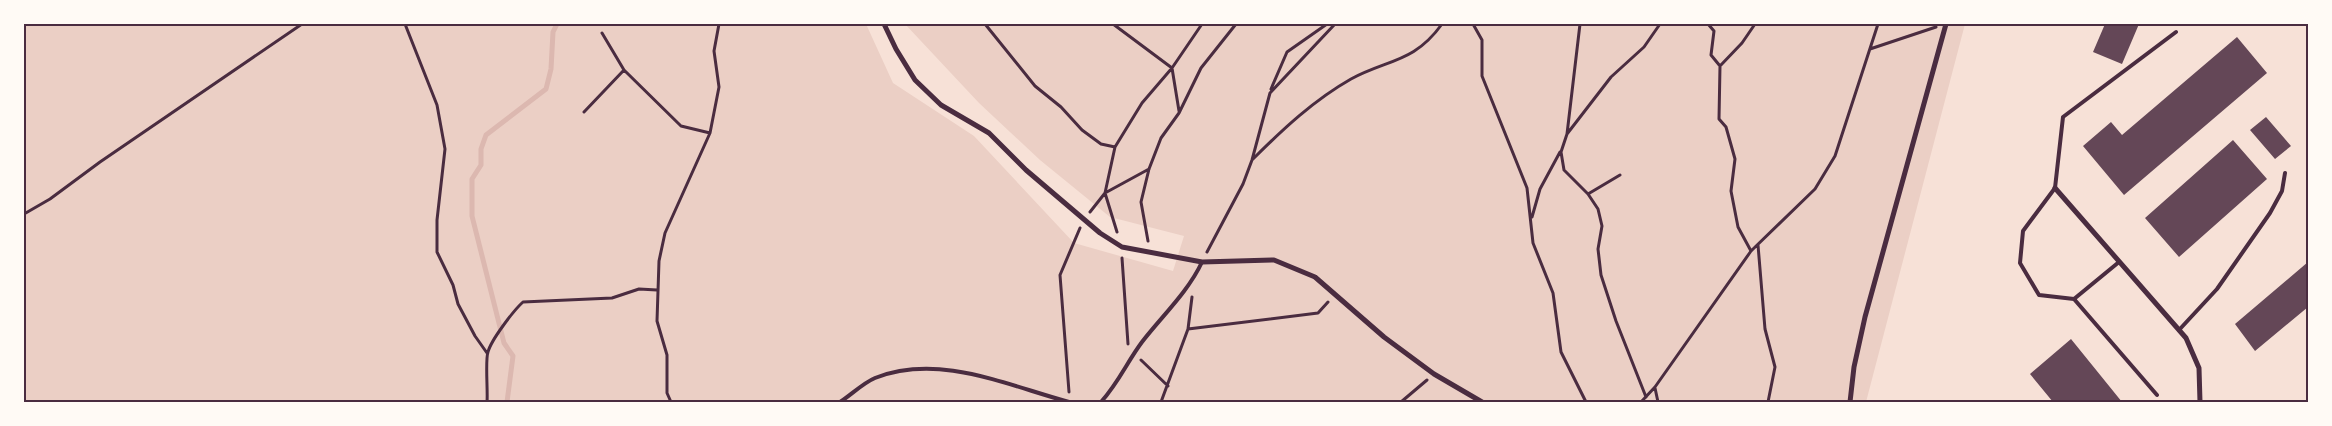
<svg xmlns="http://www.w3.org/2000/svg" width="2332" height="426" viewBox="0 0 2332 426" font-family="'Crimson Pro',serif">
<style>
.green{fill:#ebcfc5}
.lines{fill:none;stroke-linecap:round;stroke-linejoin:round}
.stream{stroke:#dcb8b0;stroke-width:5}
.building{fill:#644757}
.path{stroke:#4a2c40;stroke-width:3}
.service{stroke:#4a2c40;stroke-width:4}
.minor{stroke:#4a2c40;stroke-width:5}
.neatline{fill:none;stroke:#4a2c40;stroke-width:2}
</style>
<rect width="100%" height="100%" fill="#f7e1d7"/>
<!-- green -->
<path class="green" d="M 24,24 L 866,24 L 893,83 L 974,136 L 1074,243 L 1173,271 L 1184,236 L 1110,217 L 1040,160 L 979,103 L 905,24 L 1965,24 L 1866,402 L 24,402 Z"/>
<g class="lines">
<!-- stream -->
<path class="stream" d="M 507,402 L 513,356 L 504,343 L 472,216 L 472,179 L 481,165 L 481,149 L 486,135 L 546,89 L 551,69 L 553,32 L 557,24"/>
</g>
<!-- building -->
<path class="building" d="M 2105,24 L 2139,24 L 2122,64 L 2093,52 Z
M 2237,37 L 2267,73 L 2124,195 L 2083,146 L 2111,122 L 2122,135 Z
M 2266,117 L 2291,146 L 2275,159 L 2250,130 Z
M 2233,140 L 2267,179 L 2179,257 L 2145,218 Z
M 2308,262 L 2308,307 L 2255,351 L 2235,324 Z
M 2071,339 L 2122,402 L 2053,402 L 2030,374 Z"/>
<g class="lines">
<!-- path -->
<path class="path" d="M 405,24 L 437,105 L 445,149 L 437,220 L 437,252 L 453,285 L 458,304 L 475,336 L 487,353
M 985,24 L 1035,86 L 1061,107 L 1082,130 L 1101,144 L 1115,147
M 1113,24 L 1172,68 L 1179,111
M 1473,24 L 1482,40 L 1482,76 L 1527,188 L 1533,243 L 1553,293 L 1561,352 L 1586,402
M 1580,24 L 1567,134 L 1561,152 L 1564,170 L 1588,194 L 1598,209 L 1602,226 L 1598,249 L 1601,275 L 1616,321 L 1646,397
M 1708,24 L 1714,31 L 1711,55 L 1720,66 L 1719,119 L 1726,127 L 1735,159 L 1731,191 L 1738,227 L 1751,251
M 602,33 L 624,70 L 681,126 L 710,133
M 1870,49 L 1936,27
M 1720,66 L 1742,43 L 1755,24
M 1271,89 L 1287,52 L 1327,24
M 584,112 L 624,70
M 1567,134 L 1611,77 L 1644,47 L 1660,24
M 1253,159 C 1283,129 1314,100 1351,79 C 1388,59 1414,63 1442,24
M 1588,194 L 1620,175
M 1090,212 L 1105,193 L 1149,169
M 24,214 L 50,199 L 100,162 L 302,24
M 1532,217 L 1540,189 L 1560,152
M 1117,232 L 1105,193 L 1115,147 L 1142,103 L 1172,68 L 1202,24
M 1148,241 L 1141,202 L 1149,169 L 1161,138 L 1179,113 L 1201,68 L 1236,24
M 1758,245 L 1765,329 L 1775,367 L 1768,402
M 1207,252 L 1243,184 L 1252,160 L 1270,93 L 1335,24
M 1122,258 L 1128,344
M 1188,329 L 1318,313 L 1328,302
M 1141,360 L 1168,386
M 1655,388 L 1658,402
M 1069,392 L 1060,275 L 1080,228
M 487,402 C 488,391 485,360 488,352 C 491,340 514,310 523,302 L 612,298 L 639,289 L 657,290
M 671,402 L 667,393 L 667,355 L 657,321 L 659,261 L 665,233 L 710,133 L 719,87 L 714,51 L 719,24
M 1161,402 L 1188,329 L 1192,297
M 1401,402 L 1427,380
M 1641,402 L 1655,387 L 1751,251 L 1815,189 L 1835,156 L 1878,24"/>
<!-- service -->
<path class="service" d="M 2119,262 L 2074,299 L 2157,395
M 2074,299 L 2039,295 L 2020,263 L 2023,231 L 2055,188 L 2063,117 L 2176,32
M 2179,330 L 2217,289 L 2270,213 L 2282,191 L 2285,173
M 840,402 C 851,395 863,383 875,378 C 939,353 1006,385 1069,402
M 1101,402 C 1119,382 1127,362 1142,342 C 1162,316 1188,292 1202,262"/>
<!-- minor -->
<path class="minor" d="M 884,24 L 896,49 L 915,80 L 941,105 L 989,133 L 1026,170 L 1100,233 L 1122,247 L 1202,262 L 1274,260 L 1315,277 L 1384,337 L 1434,374 L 1482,402
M 2055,188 L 2186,338 L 2199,368 L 2200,402
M 1850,402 L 1854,367 L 1865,317 L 1946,24"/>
</g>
<!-- border -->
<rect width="2332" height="426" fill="none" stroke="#fffaf5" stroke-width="50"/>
<rect x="25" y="25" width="2282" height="376" class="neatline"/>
</svg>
